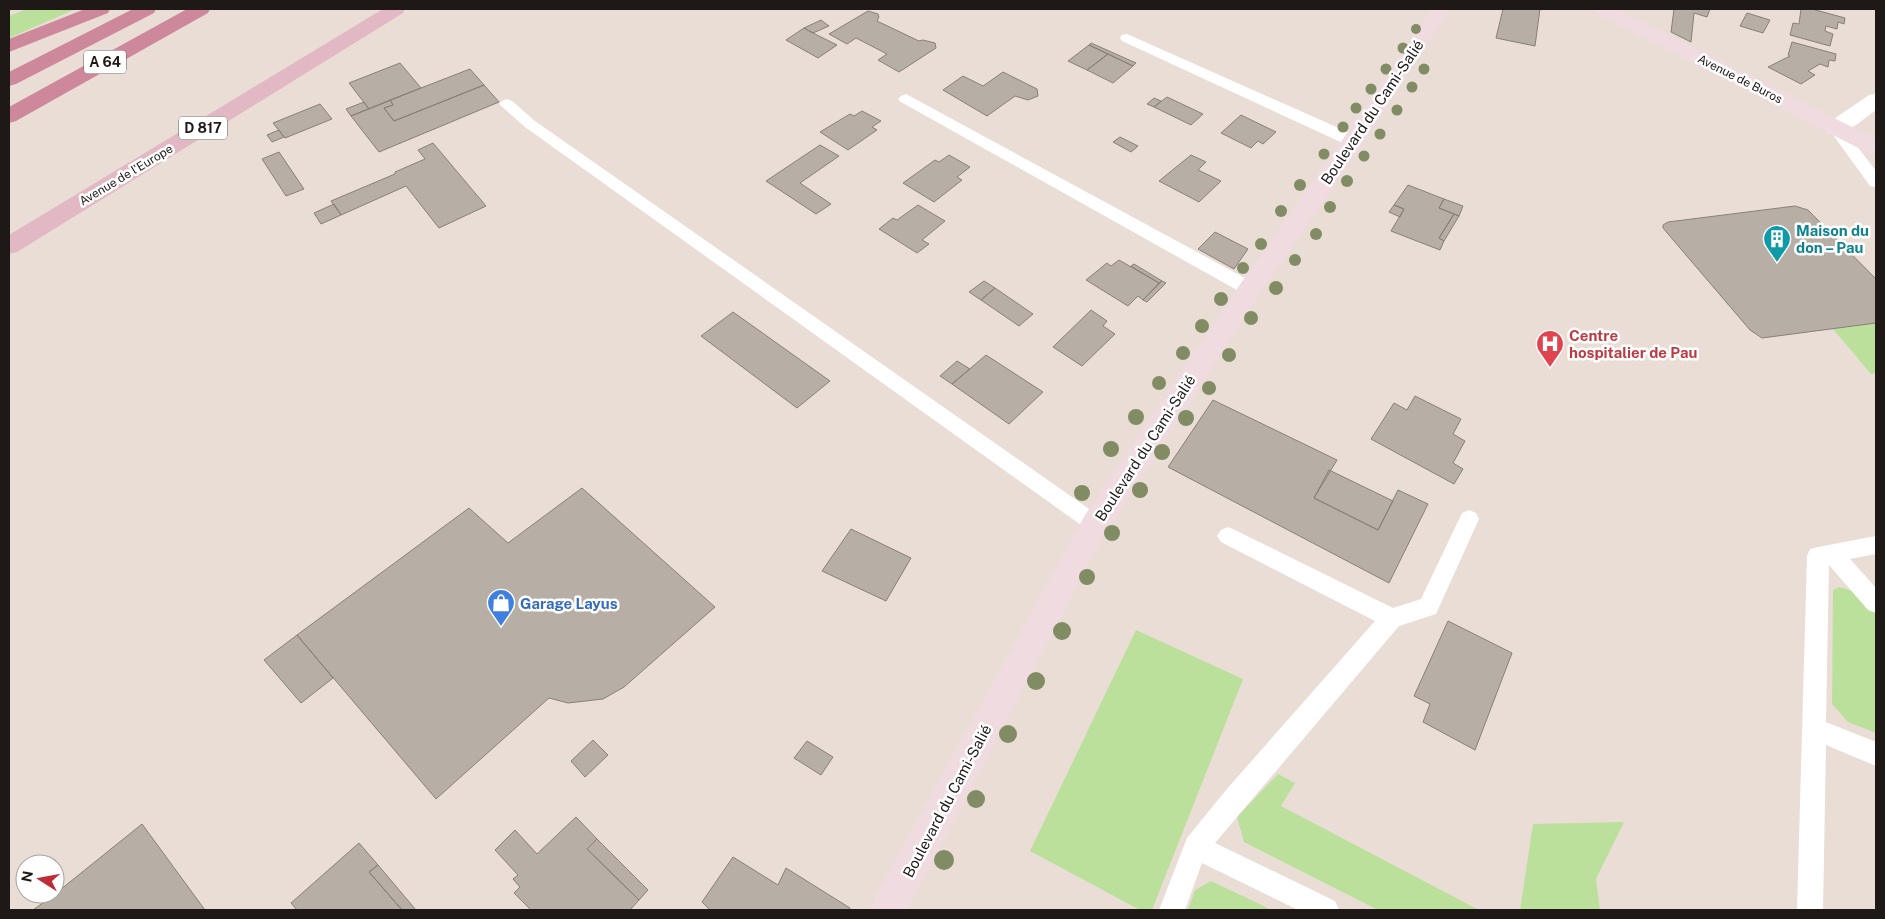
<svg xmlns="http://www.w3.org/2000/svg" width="1885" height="919" viewBox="0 0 1885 919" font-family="'Public Sans',sans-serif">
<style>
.green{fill:#bbe09c}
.building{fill:#b7afa5;stroke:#888076}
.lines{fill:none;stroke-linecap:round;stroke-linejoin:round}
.lane{fill:#fff;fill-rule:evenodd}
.street{fill:#fff;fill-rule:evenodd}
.secondary{fill:#f0dbe1;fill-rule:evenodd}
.primary{fill:#e2b8c4;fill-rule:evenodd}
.highway{fill:#ce889c;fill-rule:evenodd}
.tree{fill:#818b64}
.labels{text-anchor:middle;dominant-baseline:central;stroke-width:5;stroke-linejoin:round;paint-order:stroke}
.far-street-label{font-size:12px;fill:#1e1917;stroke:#fff}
.shield{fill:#fff;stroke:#625e5d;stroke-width:1}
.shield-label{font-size:14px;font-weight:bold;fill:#1e1917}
.street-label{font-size:15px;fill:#1e1917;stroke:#fff}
.culture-label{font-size:15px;font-weight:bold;fill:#0d838f;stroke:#fff;text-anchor:start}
.health-label{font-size:15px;font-weight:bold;fill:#be3a42;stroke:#fff;text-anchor:start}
.shop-label{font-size:15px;font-weight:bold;fill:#366cbe;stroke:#fff;text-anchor:start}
</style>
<rect width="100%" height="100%" fill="#eaddd6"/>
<!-- green -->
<path class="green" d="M 27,9 L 76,9 L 9,38 L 9,16 Z
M 1876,323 L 1876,373 L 1871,374 L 1833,329 Z
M 1840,587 L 1855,592 L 1876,613 L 1876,733 L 1848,722 L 1832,704 L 1833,590 Z
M 1136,630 L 1243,679 L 1152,910 L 1140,910 L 1030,851 Z
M 1278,774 L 1295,783 L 1281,806 L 1479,910 L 1378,910 L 1244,842 L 1237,817 Z
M 1624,822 L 1596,879 L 1600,910 L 1520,910 L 1533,824 Z
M 1211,881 L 1268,908 L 1267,910 L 1188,910 L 1195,890 Z"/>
<!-- building -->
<path class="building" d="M 1503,9 L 1540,9 L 1535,46 L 1496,38 Z
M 1674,9 L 1710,9 L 1707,17 L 1694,13 L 1691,42 L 1671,32 Z
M 1801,9 L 1812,9 L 1845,18 L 1844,24 L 1838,22 L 1837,29 L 1826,26 L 1825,31 L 1833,34 L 1830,46 L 1790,35 L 1793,23 L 1799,24 Z
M 868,11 L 878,14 L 879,17 L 877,21 L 919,41 L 923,40 L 935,43 L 936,48 L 899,72 L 878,60 L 887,54 L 856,38 L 847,44 L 829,34 Z
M 1747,13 L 1770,20 L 1763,33 L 1740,26 Z
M 821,20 L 829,26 L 813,33 L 804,28 Z
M 804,28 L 813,33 L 837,45 L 818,58 L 786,40 Z
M 1792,42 L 1836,54 L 1835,61 L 1829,60 L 1828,67 L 1820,64 L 1808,71 L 1815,75 L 1801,84 L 1768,67 L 1790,56 L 1788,55 Z
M 1091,43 L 1136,63 L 1133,66 L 1089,45 Z
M 1089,45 L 1108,54 L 1087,70 L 1068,61 Z
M 1108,54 L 1133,66 L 1113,83 L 1087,70 Z
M 400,63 L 421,88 L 369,109 L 349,83 Z
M 470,69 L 484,85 L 394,121 L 384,108 L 393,105 L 390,100 Z
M 1003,72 L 1037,89 L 1038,96 L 1028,100 L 1015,96 L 987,116 L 943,90 L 963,76 L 983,86 Z
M 484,85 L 499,102 L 379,152 L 351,116 L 390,100 L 393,105 L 384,108 L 394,121 Z
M 1167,97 L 1203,114 L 1191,125 L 1154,107 Z
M 1154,98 L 1161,101 L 1154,107 L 1147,104 Z
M 364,102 L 369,109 L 351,116 L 346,109 Z
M 320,104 L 332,119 L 285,138 L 273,123 Z
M 862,111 L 881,121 L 872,127 L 877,130 L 848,150 L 820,132 L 850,114 L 854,116 Z
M 1241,115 L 1276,132 L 1263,144 L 1258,141 L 1251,148 L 1221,133 Z
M 279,130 L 284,137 L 272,142 L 267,135 Z
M 1120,137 L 1138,146 L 1131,152 L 1113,142 Z
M 433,143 L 486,206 L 439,228 L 406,186 L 341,215 L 331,201 L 395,174 L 395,172 L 425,159 L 418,150 Z
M 820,145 L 839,156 L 800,183 L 831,204 L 816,214 L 766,181 Z
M 279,152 L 304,189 L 286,196 L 262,159 Z
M 949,155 L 970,167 L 957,177 L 962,180 L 934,202 L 903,183 L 935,160 L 939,162 Z
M 1191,155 L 1206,162 L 1198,170 L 1221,181 L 1199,202 L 1159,181 Z
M 1408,185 L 1444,199 L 1439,208 L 1454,214 L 1439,238 L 1444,241 L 1440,250 L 1391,231 L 1404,209 L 1394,205 Z
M 1444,199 L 1463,206 L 1459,216 L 1439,208 Z
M 334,204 L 341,215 L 321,224 L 314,213 Z
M 918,205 L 945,221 L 922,240 L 929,244 L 917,253 L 879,229 L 893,218 L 897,220 Z
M 1394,205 L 1404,209 L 1400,217 L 1389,212 Z
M 1795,206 L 1808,210 L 1876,279 L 1876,323 L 1762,338 L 1750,330 L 1663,228 L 1663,225 L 1668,222 Z
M 1454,214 L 1459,216 L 1444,241 L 1439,238 Z
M 1215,232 L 1248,249 L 1234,269 L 1198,249 Z
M 1119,260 L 1159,283 L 1143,300 L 1138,296 L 1128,306 L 1086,280 L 1107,263 L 1111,266 Z
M 1134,264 L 1162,281 L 1159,283 L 1131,266 Z
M 984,281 L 995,288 L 981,300 L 969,292 Z
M 1162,281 L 1166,283 L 1147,302 L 1143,300 Z
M 995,288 L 1033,314 L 1019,326 L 981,300 Z
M 1091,310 L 1107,321 L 1103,326 L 1115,334 L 1082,366 L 1053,347 Z
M 733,312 L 830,381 L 797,408 L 701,336 Z
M 986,355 L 1043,392 L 1009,424 L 952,384 Z
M 957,361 L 970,369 L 952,384 L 940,376 Z
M 1415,396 L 1461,419 L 1453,434 L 1465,441 L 1453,463 L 1463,469 L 1454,484 L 1371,439 L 1394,403 L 1407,410 Z
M 1213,400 L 1337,460 L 1314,498 L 1378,530 L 1398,490 L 1428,504 L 1389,583 L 1168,467 Z
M 1329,470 L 1393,501 L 1378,530 L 1314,498 Z
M 582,488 L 715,607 L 624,687 L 603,699 L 568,703 L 549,698 L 436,799 L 297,635 L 469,508 L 508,543 Z
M 851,529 L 911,558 L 886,601 L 822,571 Z
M 1448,621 L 1512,653 L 1475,750 L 1423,722 L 1430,704 L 1414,696 Z
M 297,635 L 333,678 L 301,703 L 264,660 Z
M 593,740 L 608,755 L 585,777 L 571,761 Z
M 807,741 L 833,757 L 821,775 L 794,758 Z
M 576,817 L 597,839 L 587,849 L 639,900 L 630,910 L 531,910 L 514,893 L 520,887 L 513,879 L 518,875 L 495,850 L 515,830 L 537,854 Z
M 142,824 L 205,910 L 33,910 L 55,894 Z
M 597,839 L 648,890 L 639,900 L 587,849 Z
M 359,843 L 378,865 L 369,872 L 402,910 L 297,910 L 291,903 Z
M 733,857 L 778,885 L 786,868 L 850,908 L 849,910 L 710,910 L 702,902 Z
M 378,865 L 416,910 L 402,910 L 369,872 Z"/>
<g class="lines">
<!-- lane -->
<path class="lane" d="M 1127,34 L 1359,137 L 1361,141 L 1359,145 L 1347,145 L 1122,41 L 1120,38 L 1122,35 Z
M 906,94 L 1256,284 L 1259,289 L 1256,294 L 1250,295 L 1244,294 L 901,102 L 898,99 L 901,96 Z
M 507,99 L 512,101 L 535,121 L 1102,518 L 1105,524 L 1102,530 L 1095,533 L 1088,530 L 525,127 L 499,104 L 502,101 Z
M 1836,123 L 1841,125 L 1876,171 L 1876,187 L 1870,186 L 1828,128 L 1831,125 Z
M 1469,510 L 1476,513 L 1479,519 L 1436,614 L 1399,626 L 1215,843 L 1335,901 L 1339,910 L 1298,910 L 1202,863 L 1185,910 L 1159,910 L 1187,838 L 1226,790 L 1375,621 L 1221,542 L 1217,536 L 1221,530 L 1228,527 L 1235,530 L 1393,608 L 1421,599 L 1462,513 Z
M 1876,536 L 1876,554 L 1850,559 L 1876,588 L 1876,613 L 1868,610 L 1829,565 L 1826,722 L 1876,742 L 1876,766 L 1826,745 L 1823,910 L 1797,910 L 1807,556 L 1810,549 L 1818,547 Z"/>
<!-- street -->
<path class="street" d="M 1876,94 L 1876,110 C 1863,119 1846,137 1828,133 L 1825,128 L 1828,123 L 1869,95 Z"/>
<!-- secondary -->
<path class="secondary" d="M 1432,9 L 1450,9 L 1361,146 L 1259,295 L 1105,533 L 907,910 L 870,910 L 875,897 L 1085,515 L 1241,283 L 1345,136 Z
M 1594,9 L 1617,9 L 1876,139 L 1876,155 L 1868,153 L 1596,13 Z"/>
<!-- primary -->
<path class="primary" d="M 383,9 L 405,9 L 403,13 L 17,252 L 9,254 L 9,235 Z"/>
<!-- highway -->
<path class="highway" d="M 85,9 L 110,9 L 108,13 L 9,52 L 9,39 Z
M 133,9 L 156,9 L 154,13 L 16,84 L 9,86 L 9,72 Z
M 187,9 L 210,9 L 208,13 L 16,121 L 9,123 L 9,107 Z"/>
</g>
<!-- trees -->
<g class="tree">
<circle cx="1416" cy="29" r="5"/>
<circle cx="1403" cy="48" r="5.5"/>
<circle cx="1386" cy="69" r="5.5"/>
<circle cx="1424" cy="69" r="5.5"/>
<circle cx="1412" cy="87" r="5.5"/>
<circle cx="1371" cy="89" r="5.5"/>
<circle cx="1356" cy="108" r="5.5"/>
<circle cx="1397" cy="110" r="5.5"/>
<circle cx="1343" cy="127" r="5.5"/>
<circle cx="1380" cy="134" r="5.5"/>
<circle cx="1324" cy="154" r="5.5"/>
<circle cx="1364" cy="156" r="5.5"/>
<circle cx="1347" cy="181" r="6"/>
<circle cx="1300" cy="185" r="6"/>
<circle cx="1330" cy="207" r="6"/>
<circle cx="1281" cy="211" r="6"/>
<circle cx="1316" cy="234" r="6"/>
<circle cx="1261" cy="244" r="6"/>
<circle cx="1295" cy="260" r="6"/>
<circle cx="1243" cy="268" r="6"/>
<circle cx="1276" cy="288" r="7"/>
<circle cx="1221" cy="299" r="7"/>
<circle cx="1251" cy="318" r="7"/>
<circle cx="1202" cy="326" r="7"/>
<circle cx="1183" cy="353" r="7"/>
<circle cx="1229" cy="355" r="7"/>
<circle cx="1159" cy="383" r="7"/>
<circle cx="1209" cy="388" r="7"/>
<circle cx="1136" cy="417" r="8"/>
<circle cx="1186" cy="418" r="8"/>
<circle cx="1111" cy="449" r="8"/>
<circle cx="1162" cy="452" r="8"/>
<circle cx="1140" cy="490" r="8"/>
<circle cx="1082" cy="493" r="8"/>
<circle cx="1112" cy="533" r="8"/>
<circle cx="1087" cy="577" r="8"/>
<circle cx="1062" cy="631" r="9"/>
<circle cx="1036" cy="681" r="9"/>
<circle cx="1008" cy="734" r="9"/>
<circle cx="976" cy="799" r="9"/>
<circle cx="944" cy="860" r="10"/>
</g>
<!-- icons -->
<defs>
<symbol id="building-pin" viewBox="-11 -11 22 30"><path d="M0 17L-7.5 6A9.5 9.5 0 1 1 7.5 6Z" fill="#0f9aa8" stroke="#fff"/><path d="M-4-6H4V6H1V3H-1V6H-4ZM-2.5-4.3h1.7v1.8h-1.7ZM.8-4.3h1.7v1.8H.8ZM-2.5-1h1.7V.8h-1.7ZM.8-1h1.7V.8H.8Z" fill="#fff"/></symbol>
<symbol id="hospital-pin" viewBox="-11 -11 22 30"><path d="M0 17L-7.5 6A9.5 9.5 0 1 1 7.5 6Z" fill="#e0444e" stroke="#fff"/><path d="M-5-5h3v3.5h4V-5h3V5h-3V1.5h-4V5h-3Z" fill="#fff"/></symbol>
<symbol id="shop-pin" viewBox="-11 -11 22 30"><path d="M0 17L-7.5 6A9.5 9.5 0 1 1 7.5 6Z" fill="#3f7fe0" stroke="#fff"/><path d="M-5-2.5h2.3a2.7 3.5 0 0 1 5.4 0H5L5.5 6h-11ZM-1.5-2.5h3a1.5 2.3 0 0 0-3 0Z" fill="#fff"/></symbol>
</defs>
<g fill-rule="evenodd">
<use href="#building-pin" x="1761" y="223" width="32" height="43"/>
<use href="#hospital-pin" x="1534" y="328" width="32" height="43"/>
<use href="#shop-pin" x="485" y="587" width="32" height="43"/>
</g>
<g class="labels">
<!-- far-street labels -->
<g class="far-street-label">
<text transform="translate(1740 79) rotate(27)">Avenue de Buros</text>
<text transform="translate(126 175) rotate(-31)">Avenue de l'Europe</text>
</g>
<!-- shield labels -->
<g class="shield">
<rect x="84" y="50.5" width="42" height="23" rx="4"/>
<rect x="179" y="116.5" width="48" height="23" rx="4"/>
</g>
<g class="shield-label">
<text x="105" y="62">A 64</text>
<text x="203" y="128">D 817</text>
</g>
<!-- street labels -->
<g class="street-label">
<text transform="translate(1372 112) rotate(-56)">Boulevard du Cami-Salié</text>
<text transform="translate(1145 448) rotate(-57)">Boulevard du Cami-Salié</text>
<text transform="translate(947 801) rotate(-62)">Boulevard du Cami-Salié</text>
</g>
<!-- culture labels -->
<g class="culture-label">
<text x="1796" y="230">Maison du<tspan x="1796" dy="17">don – Pau</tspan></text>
</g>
<!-- health labels -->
<g class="health-label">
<text x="1569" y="335">Centre<tspan x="1569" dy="17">hospitalier de Pau</tspan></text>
</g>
<!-- shop labels -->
<g class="shop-label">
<text x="520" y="603">Garage Layus</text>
</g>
</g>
<!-- border -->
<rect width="1885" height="919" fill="none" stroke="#1e1917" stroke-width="20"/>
<!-- north arrow -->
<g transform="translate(40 879) rotate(281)"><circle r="24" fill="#ffffff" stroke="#a5a3a2"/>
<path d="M0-4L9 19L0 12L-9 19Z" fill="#bd2c37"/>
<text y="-8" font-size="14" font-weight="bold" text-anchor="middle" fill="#1e1917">N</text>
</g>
</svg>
